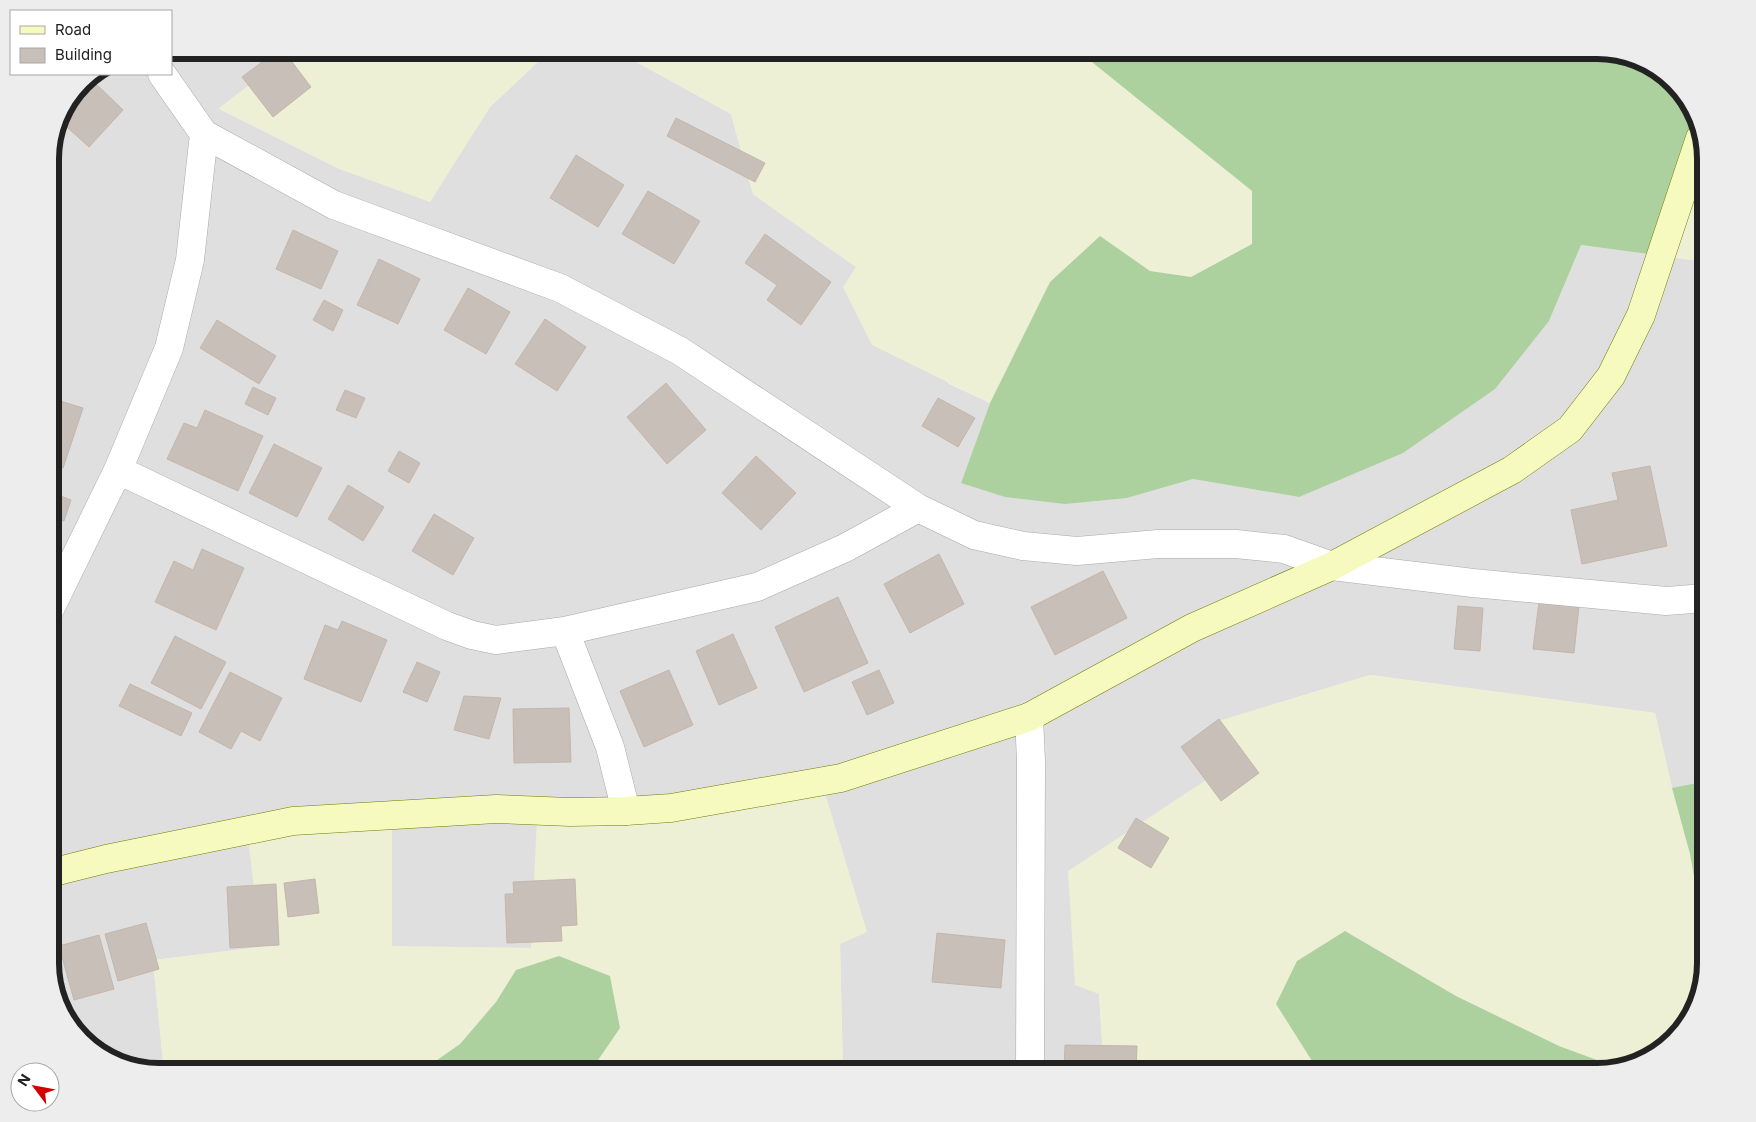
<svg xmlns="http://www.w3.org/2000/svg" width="1756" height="1122" viewBox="0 0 1756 1122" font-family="Inter,sans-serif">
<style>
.residential{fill:#e0dfdf}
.farmland{fill:#eef0d5}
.forest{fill:#add19e}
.building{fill:#c7bfb8;stroke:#c4b6ab}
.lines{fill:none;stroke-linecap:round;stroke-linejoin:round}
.street-casing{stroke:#a9a9a9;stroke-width:29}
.secondary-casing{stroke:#707d05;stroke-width:29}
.street{stroke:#fff;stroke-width:28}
.secondary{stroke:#f7fabf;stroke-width:28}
.rim{fill:none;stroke:#222;stroke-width:6}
</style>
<rect width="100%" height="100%" fill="#f2efe9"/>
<!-- residential -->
<path class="residential" d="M 171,50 L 294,50 L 219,109 L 337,168 L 429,201 L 490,107 L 540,60 L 568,50 L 601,50 L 631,59 L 731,114 L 753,194 L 856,267 L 949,384 L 990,403 L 961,483 L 1127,498 L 1193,479 L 1299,497 L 1549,321 L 1581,245 L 1706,262 L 1706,781 L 1672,788 L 1655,713 L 1370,675 L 1216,722 L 1229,765 L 1099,994 L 1104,1072 L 843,1072 L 840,943 L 867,931 L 531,948 L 391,947 L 391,829 L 248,837 L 262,947 L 153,960 L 164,1072 L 159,1072 L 99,1054 L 64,1017 L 50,970 L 50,152 L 58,117 L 82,82 L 94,74 L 171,74 Z"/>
<!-- farmland -->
<path class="farmland" d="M 295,50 L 568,50 L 540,60 L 490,107 L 430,202 L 337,168 L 219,108 Z
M 601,50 L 1077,50 L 1252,191 L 1252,244 L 1191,277 L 1150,271 L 1100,237 L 1050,282 L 990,403 L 872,345 L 843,287 L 856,267 L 753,194 L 731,114 L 631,59 Z
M 1706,159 L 1706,262 L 1663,256 Z
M 1370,675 L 1655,713 L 1672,788 L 1690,854 L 1706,944 L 1706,963 L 1688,1023 L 1651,1058 L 1616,1067 L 1559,1046 L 1456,996 L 1345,931 L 1276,1004 L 1319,1072 L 1104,1072 L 1099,994 L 1075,985 L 1068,871 L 1229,765 L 1215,722 Z
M 818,770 L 867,932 L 840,944 L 843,1072 L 590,1072 L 620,1028 L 516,970 L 496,1002 L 460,1044 L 420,1072 L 164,1072 L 153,960 L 261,947 L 248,837 L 392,829 L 392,946 L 531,948 L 537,818 Z"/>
<!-- forest -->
<path class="forest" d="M 1077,50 L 1597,50 L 1657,68 L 1692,105 L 1699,134 L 1663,256 L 1581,245 L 1549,321 L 1495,389 L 1403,453 L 1299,497 L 1193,479 L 1127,498 L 1065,504 L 1005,497 L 961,483 L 990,403 L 1050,282 L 1100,236 L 1150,271 L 1191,277 L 1252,244 L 1252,191 Z
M 1706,781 L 1706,944 L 1690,854 L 1672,788 Z
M 1345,931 L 1456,996 L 1559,1046 L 1616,1067 L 1597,1072 L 1319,1072 L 1276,1004 L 1297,961 Z
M 559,956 L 610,976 L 620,1028 L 590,1072 L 420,1072 L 460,1044 L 496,1002 L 516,970 Z"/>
<!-- building -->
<path class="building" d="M 278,50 L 283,50 L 311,87 L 273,117 L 242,77 Z
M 89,77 L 123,110 L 89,147 L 58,119 L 82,82 Z
M 676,118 L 765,163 L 755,182 L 667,136 Z
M 576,155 L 624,185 L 598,227 L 550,198 Z
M 648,191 L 700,221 L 674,264 L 622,234 Z
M 293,230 L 338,251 L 321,289 L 276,269 Z
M 765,234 L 831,282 L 801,325 L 767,300 L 777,285 L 745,263 Z
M 379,259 L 420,279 L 398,324 L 357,305 Z
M 468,288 L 510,312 L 486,354 L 444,330 Z
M 324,300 L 343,310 L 333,331 L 313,320 Z
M 545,319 L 586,347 L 557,391 L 515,364 Z
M 217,320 L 276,356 L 259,384 L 200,348 Z
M 666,383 L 706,430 L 667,464 L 627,417 Z
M 253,387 L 276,398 L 268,415 L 245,404 Z
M 345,390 L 365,398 L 356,418 L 336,410 Z
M 50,391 L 59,394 L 57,400 L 83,408 L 63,468 L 50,464 Z
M 938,398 L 975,418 L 958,447 L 922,426 Z
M 205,410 L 263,436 L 238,491 L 167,459 L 184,423 L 197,428 Z
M 274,444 L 322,468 L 297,517 L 249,493 Z
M 399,451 L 420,463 L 409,483 L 388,471 Z
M 756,456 L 796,493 L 761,530 L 722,493 Z
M 1650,466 L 1667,546 L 1582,564 L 1571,510 L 1618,500 L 1612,473 Z
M 348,485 L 384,507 L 363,541 L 328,519 Z
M 50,492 L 71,500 L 64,521 L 50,516 Z
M 434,514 L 474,538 L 453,575 L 412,551 Z
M 202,549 L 244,568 L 216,630 L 155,602 L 174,561 L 193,570 Z
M 939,554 L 964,604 L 910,633 L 884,584 Z
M 1103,571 L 1127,618 L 1055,655 L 1031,607 Z
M 838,597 L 868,663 L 804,692 L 775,627 Z
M 1539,602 L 1579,606 L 1574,653 L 1533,649 Z
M 1458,606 L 1483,608 L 1480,651 L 1454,649 Z
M 342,621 L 387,640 L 361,702 L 304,679 L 325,625 L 338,630 Z
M 733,634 L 757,688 L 719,705 L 696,651 Z
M 175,636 L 226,662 L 201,709 L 151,683 Z
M 417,662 L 440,672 L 427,702 L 403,692 Z
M 669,670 L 693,725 L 644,747 L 620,691 Z
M 879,670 L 894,703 L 867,715 L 852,682 Z
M 230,672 L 282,698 L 260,741 L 241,731 L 231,749 L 199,732 Z
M 130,684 L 192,713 L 181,736 L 119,706 Z
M 464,696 L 501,698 L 489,739 L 454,730 Z
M 569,708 L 571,762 L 514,763 L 513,709 Z
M 1219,719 L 1259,773 L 1221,801 L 1181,747 Z
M 1136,818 L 1169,838 L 1151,868 L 1118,848 Z
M 315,879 L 319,913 L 288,917 L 284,883 Z
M 575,879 L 577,925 L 561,926 L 562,941 L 507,943 L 505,894 L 514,894 L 513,882 Z
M 276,884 L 279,945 L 230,948 L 227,887 Z
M 146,923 L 159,969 L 118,981 L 105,934 Z
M 937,933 L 1005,940 L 1001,988 L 932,982 Z
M 99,935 L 114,989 L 74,1000 L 59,946 Z
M 1065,1045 L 1137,1046 L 1136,1072 L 1064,1072 Z"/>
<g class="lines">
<defs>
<path id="street" d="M 162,74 L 204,134 L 334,205 L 560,288 L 680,351 L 918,508 L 974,535 L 1023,546 L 1077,551 L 1158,544 L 1236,544 L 1284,549 L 1332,566 L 1473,583 L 1666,601 L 1706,598
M 118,470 L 447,626 L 472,635 L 496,640 L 565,631 L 757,587 L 845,548 L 918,508
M 50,609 L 118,470 L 169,348 L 190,260 L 204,134
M 565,631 L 610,747 L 626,811
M 1029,717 L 1031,761 L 1030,1072"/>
<path id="secondary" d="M 50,873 L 106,859 L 293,821 L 496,809 L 570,812 L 626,811 L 671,808 L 841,778 L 1029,717 L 1192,628 L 1332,566 L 1512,470 L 1570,429 L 1611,376 L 1641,315 L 1700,138"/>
</defs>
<!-- street casing -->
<use href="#street" class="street-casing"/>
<!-- secondary casing -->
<use href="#secondary" class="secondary-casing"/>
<!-- street -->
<use href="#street" class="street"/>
<!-- secondary -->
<use href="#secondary" class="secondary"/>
</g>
<!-- crop -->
<path d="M0 0H1756V1122H0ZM159 59H1597A100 100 0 0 1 1697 159V963A100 100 0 0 1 1597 1063H159A100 100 0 0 1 59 963V159A100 100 0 0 1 159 59Z" fill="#ededed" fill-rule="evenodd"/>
<path class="rim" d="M159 59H1597A100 100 0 0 1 1697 159V963A100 100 0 0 1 1597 1063H159A100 100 0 0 1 59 963V159A100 100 0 0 1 159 59Z"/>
<!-- legend -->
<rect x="10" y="10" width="162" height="65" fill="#ffffff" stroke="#a7a7a7"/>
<rect x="20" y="26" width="25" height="8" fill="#f7fabf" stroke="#a7a7a7"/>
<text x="55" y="35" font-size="15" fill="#222222">Road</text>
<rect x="20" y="48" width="25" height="15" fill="#c7bfb8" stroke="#a7a7a7"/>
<text x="55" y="60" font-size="15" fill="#222222">Building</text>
<!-- north arrow -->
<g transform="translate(35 1087) rotate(302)"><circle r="24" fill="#ffffff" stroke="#a7a7a7"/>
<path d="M0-4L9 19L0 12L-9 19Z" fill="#d40000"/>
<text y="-8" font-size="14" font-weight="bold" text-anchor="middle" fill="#222222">N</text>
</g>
</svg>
